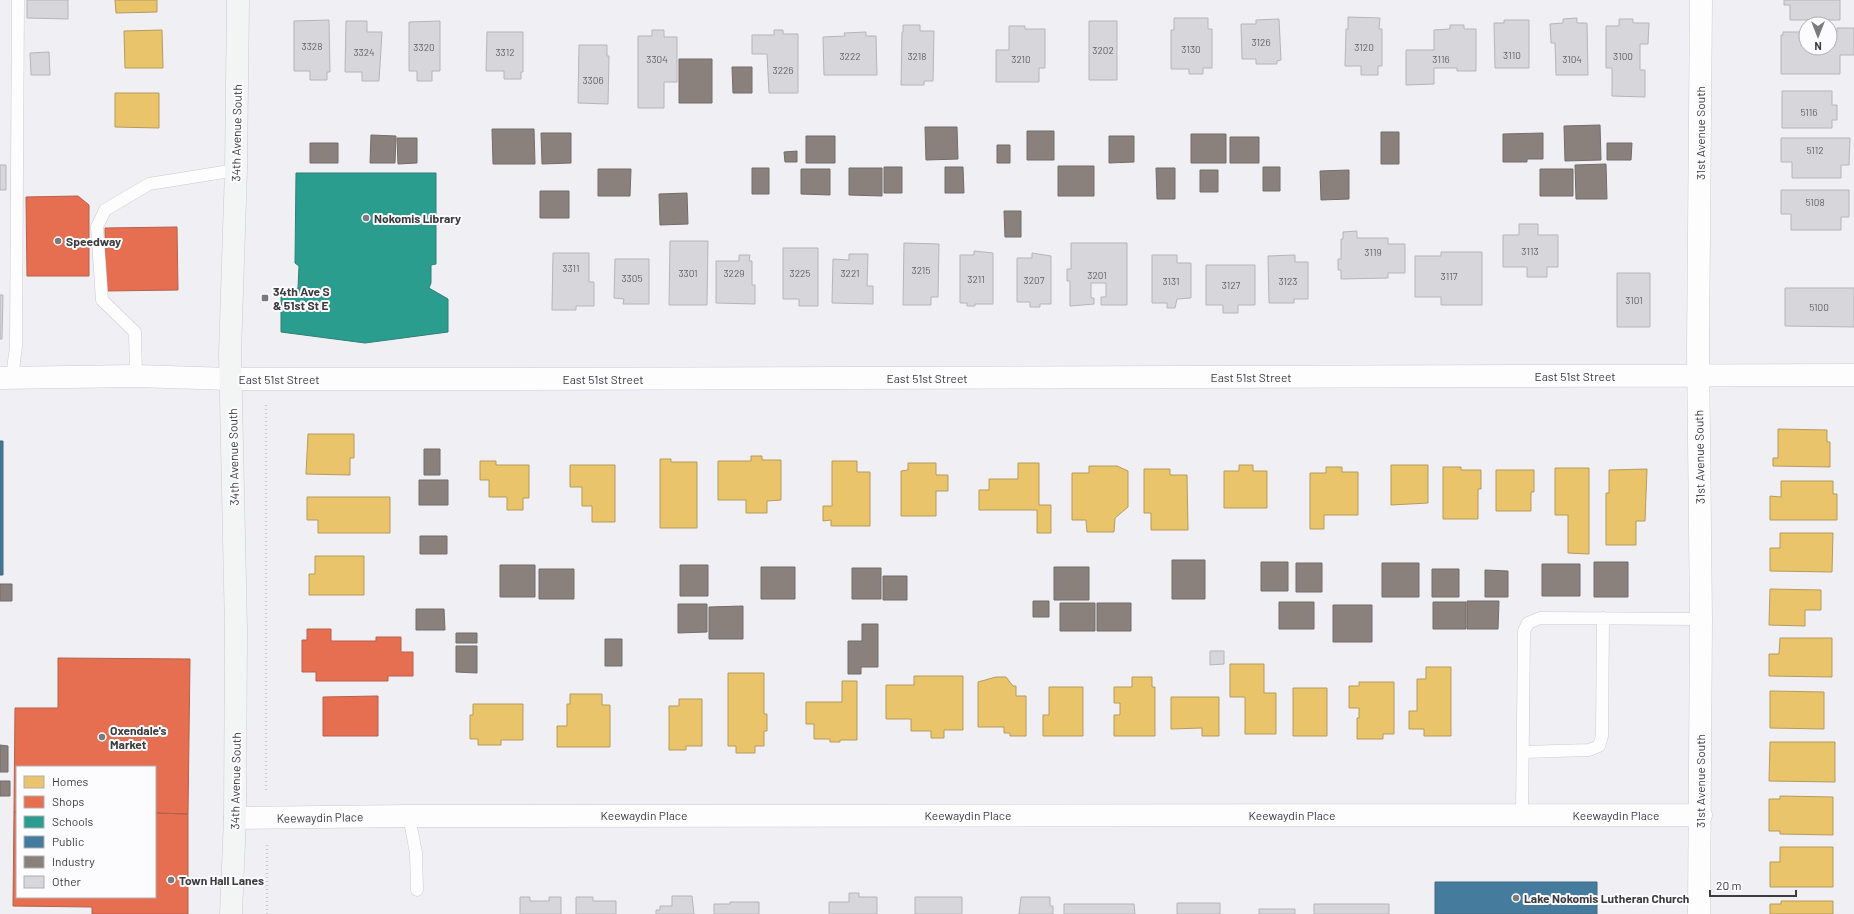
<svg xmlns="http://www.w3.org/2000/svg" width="1854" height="914" viewBox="0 0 1854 914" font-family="Barlow,sans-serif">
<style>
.homes{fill:#e9c46a;stroke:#b59b5d}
.shops{fill:#e76f51;stroke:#b4604c}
.schools{fill:#2a9d8f;stroke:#2f8077}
.public{fill:#457b9d;stroke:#426881}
.industry{fill:#8a817c;stroke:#736c6a}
.building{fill:#d7d7db;stroke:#b6b6ba}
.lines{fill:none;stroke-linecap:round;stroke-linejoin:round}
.lane-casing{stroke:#cccccf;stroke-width:13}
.street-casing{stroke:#cccccf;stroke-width:23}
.secondary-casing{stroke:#cccccf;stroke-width:23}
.path{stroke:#cdcdcf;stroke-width:2.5;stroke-dasharray:1 3;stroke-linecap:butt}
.lane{stroke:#fdfdfd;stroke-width:12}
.street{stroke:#fdfdfd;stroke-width:22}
.secondary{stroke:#f3f5f4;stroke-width:22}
.poi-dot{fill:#7b7b7e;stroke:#fcfcfe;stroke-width:1.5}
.labels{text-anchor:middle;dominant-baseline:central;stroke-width:4;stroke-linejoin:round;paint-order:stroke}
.number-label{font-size:10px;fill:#636366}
.street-label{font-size:12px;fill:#3c3c3f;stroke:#fcfcfe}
.poi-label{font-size:12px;font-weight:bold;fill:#3c3c3f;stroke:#fcfcfe;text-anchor:start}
</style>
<rect width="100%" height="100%" fill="#efeff4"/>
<!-- homes -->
<path class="homes" d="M 115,0 L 157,0 L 157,12 L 116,13 Z
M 162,30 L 163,68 L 125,68 L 124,31 Z
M 115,93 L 159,93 L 159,128 L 115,127 Z
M 1778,429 L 1827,430 L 1827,442 L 1830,442 L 1830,467 L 1773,466 L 1773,458 L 1778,458 Z
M 308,434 L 354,434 L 354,458 L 350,458 L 350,475 L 306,474 Z
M 751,456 L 762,456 L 762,460 L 781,460 L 781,500 L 767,501 L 767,513 L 746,513 L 746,500 L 718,500 L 718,461 L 751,461 Z
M 660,459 L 671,459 L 671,462 L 697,462 L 697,528 L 660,528 Z
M 480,461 L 496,461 L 496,465 L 529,465 L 529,498 L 523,498 L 523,510 L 507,510 L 507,497 L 489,497 L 489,480 L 480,480 Z
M 832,461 L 857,461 L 857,472 L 870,472 L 870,526 L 831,526 L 831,520 L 823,521 L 823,506 L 832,506 Z
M 908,463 L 936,463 L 936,475 L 948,475 L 948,491 L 936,491 L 936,516 L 901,516 L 901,471 L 908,470 Z
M 1018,463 L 1039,463 L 1039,505 L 1051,505 L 1051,533 L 1037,533 L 1037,510 L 979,510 L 979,490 L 989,490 L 989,479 L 1018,479 Z
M 570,465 L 615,465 L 615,522 L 592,522 L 592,506 L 582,506 L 582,487 L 570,487 Z
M 1239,465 L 1253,465 L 1253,471 L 1267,471 L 1267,508 L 1224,508 L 1224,471 L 1239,471 Z
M 1391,465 L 1428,465 L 1428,503 L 1391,505 Z
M 1089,466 L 1117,466 L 1128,471 L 1128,507 L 1115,518 L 1114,532 L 1087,532 L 1086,520 L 1072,520 L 1072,473 L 1089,473 Z
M 1326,467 L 1342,467 L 1342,472 L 1358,472 L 1358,515 L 1324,515 L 1324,529 L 1310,529 L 1310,473 L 1326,473 Z
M 1443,467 L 1461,467 L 1461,470 L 1481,470 L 1481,489 L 1478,489 L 1478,519 L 1443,519 Z
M 1555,468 L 1589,468 L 1589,554 L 1568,553 L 1568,515 L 1555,515 Z
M 1144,469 L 1170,469 L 1170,475 L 1187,475 L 1188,530 L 1151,530 L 1151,513 L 1144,513 Z
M 1647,469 L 1645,521 L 1636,521 L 1636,545 L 1606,545 L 1606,493 L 1609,493 L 1609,470 Z
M 1496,470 L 1534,470 L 1534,492 L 1531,492 L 1531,511 L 1496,511 Z
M 1781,481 L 1833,481 L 1833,494 L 1837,494 L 1837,520 L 1770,520 L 1770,496 L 1781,497 Z
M 307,497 L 390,497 L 390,533 L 318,533 L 318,520 L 307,520 Z
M 1780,533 L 1833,533 L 1832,572 L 1770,571 L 1770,548 L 1780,548 Z
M 315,556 L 364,556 L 364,595 L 309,595 L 309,574 L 315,574 Z
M 1770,589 L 1821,590 L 1821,610 L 1805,610 L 1805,626 L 1769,625 Z
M 1780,638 L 1832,638 L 1832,677 L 1769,676 L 1769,654 L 1779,654 Z
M 1230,664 L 1264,664 L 1264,693 L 1276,693 L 1276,734 L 1245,734 L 1245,697 L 1230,697 Z
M 1426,667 L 1451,667 L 1451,736 L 1424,736 L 1424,729 L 1409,729 L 1409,711 L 1417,711 L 1417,679 L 1426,679 Z
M 728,673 L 764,673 L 764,714 L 767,714 L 767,731 L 764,731 L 764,746 L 755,746 L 755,753 L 736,753 L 736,746 L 728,746 Z
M 914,676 L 963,676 L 963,730 L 944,730 L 944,738 L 931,738 L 931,731 L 911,731 L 911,719 L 886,719 L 886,685 L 914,685 Z
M 996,677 L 1006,677 L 1013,686 L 1016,686 L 1016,696 L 1026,696 L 1026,736 L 1010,736 L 1010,733 L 1004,733 L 1004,727 L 978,727 L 978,682 Z
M 1132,677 L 1152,677 L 1152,687 L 1155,687 L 1155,736 L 1114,736 L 1114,715 L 1120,715 L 1120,703 L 1114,703 L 1114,687 L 1132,687 Z
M 842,681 L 857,681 L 857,740 L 840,740 L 840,742 L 830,742 L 830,739 L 814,739 L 814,724 L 806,724 L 806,702 L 842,702 Z
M 1359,682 L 1394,682 L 1394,734 L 1383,734 L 1383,739 L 1357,739 L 1357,718 L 1359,718 L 1359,708 L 1349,708 L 1349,686 L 1359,686 Z
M 1049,687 L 1083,687 L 1083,736 L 1043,736 L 1043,715 L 1049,715 Z
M 1293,688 L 1327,688 L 1327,736 L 1293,736 Z
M 1770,691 L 1824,692 L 1824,729 L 1770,728 Z
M 570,694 L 602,694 L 602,705 L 610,705 L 610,747 L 557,747 L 557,726 L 567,726 L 567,704 L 570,704 Z
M 1171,697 L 1219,697 L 1219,736 L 1202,736 L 1202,728 L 1171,729 Z
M 679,699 L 702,699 L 702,746 L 686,746 L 686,750 L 669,750 L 669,706 L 679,706 Z
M 473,704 L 523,704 L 523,740 L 501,740 L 501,745 L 478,745 L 478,739 L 470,739 L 470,715 L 473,715 Z
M 1770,742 L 1835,742 L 1835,782 L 1769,781 Z
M 1780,796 L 1833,797 L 1833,835 L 1780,834 L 1780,831 L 1769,831 L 1769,799 L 1780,799 Z
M 1780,847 L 1833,847 L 1833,887 L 1770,887 L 1770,862 L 1780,862 Z
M 1781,901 L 1833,901 L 1833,914 L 1770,914 L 1770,904 L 1781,904 Z"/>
<!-- shops -->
<path class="shops" d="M 78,196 L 89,205 L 89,276 L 27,276 L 26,197 Z
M 177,227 L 178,290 L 106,291 L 105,228 Z
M 307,629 L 331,629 L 331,641 L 376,641 L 376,637 L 401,637 L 401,652 L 413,652 L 413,676 L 388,676 L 388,681 L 316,681 L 316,672 L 302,672 L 302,640 L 307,640 Z
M 58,658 L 190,659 L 188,814 L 155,813 L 155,767 L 17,767 L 17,812 L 14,812 L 15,708 L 58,708 Z
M 378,696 L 378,736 L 323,736 L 323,697 Z
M 14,812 L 17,812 L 17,897 L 155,897 L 155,813 L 188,814 L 188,914 L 92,914 L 92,907 L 13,906 Z"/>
<!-- schools -->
<path class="schools" d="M 296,173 L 436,173 L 436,264 L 431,265 L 431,283 L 429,288 L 448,299 L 448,332 L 365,343 L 281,332 L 281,297 L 298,288 L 299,266 L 295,263 Z"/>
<!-- public -->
<path class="public" d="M 0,441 L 3,441 L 3,575 L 0,575 Z
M 1435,882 L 1597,882 L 1597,914 L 1435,914 Z"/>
<!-- industry -->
<path class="industry" d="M 679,59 L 712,59 L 712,103 L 679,103 Z
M 732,67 L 752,67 L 752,93 L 733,93 Z
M 1600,125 L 1601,160 L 1565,161 L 1564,126 Z
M 925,127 L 957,127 L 958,159 L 926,160 Z
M 492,129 L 534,129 L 535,164 L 493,164 Z
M 1027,131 L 1054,131 L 1054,160 L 1027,160 Z
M 1381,132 L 1399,132 L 1399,164 L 1381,164 Z
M 541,133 L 571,133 L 571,163 L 542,164 Z
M 1543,133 L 1543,159 L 1527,159 L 1527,162 L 1503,162 L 1503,134 Z
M 1191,134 L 1226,134 L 1226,163 L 1191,163 Z
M 371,135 L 396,136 L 395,163 L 370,163 Z
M 806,136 L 835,136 L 835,163 L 806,163 Z
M 1109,136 L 1134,136 L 1134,162 L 1109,163 Z
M 1230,137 L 1259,137 L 1259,163 L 1230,163 Z
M 397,138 L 417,138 L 417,163 L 398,164 Z
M 310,143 L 338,143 L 338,163 L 310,163 Z
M 1607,143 L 1632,143 L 1631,160 L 1607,160 Z
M 997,145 L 1010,145 L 1010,163 L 997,163 Z
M 797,151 L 797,162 L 785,162 L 784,152 Z
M 1606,164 L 1607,199 L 1576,199 L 1575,165 Z
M 1058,166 L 1094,166 L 1094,196 L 1058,196 Z
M 884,167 L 902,167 L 902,193 L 884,193 Z
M 945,167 L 963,167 L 964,193 L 945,193 Z
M 1263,167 L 1280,167 L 1280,191 L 1263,191 Z
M 752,168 L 769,168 L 769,194 L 752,194 Z
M 849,168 L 882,168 L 882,196 L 849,195 Z
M 1156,168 L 1175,168 L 1175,199 L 1157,199 Z
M 598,169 L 631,169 L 630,196 L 598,196 Z
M 801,169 L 830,169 L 830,195 L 801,194 Z
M 1540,169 L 1573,169 L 1573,196 L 1540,196 Z
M 1200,170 L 1218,170 L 1218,192 L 1200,192 Z
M 1349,170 L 1349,199 L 1321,200 L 1320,171 Z
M 540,191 L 569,191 L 569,218 L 540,218 Z
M 687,193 L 688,224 L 660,225 L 659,194 Z
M 1004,211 L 1021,211 L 1021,237 L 1005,237 Z
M 424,449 L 440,449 L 440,475 L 424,475 Z
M 419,480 L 448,480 L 448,505 L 419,505 Z
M 420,536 L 447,536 L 447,554 L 420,554 Z
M 1172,560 L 1205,560 L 1205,599 L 1172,599 Z
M 1261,562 L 1288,562 L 1288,591 L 1261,591 Z
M 1594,562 L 1628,562 L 1628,597 L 1594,597 Z
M 1296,563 L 1322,563 L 1322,592 L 1296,592 Z
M 1382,563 L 1419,563 L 1419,597 L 1382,597 Z
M 1542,564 L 1580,564 L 1580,596 L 1542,596 Z
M 500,565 L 535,565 L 535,597 L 500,597 Z
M 680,565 L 708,565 L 708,596 L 680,596 Z
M 761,567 L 795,567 L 795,599 L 761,599 Z
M 1054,567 L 1089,567 L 1089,600 L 1054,600 Z
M 852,568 L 881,568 L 881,599 L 852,599 Z
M 539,569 L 574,569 L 574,599 L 539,599 Z
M 1432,569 L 1459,569 L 1459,597 L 1432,597 Z
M 1485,570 L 1508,571 L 1508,597 L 1485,597 Z
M 883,576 L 907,576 L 907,600 L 883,600 Z
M 0,584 L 12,584 L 12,601 L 0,601 Z
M 1033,601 L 1049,601 L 1049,617 L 1033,617 Z
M 1467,601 L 1499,601 L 1498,629 L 1467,629 Z
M 1279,602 L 1314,602 L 1314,629 L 1279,629 Z
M 1433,602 L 1466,602 L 1466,629 L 1433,629 Z
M 1060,603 L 1095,603 L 1095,631 L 1060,631 Z
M 1097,603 L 1131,603 L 1131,631 L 1097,631 Z
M 678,604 L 707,604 L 707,632 L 678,633 Z
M 1333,605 L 1372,605 L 1372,642 L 1333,642 Z
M 743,606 L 743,639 L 709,639 L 709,607 Z
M 416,609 L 444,609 L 445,630 L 416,630 Z
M 862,624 L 878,624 L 878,667 L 861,667 L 861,674 L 848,674 L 848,641 L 862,641 Z
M 456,633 L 477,633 L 477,643 L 456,643 Z
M 605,639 L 622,639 L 622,666 L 605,666 Z
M 456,646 L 477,646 L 477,673 L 456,672 Z
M 0,745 L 8,746 L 8,772 L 0,772 Z
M 0,781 L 10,781 L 10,796 L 0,796 Z"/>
<!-- building -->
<path class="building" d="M 27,0 L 68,0 L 68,19 L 27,18 Z
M 1784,0 L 1840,0 L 1840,20 L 1790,20 L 1790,5 L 1784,5 Z
M 1348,17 L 1380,18 L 1379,29 L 1382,29 L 1382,66 L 1378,66 L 1378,75 L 1361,75 L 1361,66 L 1345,66 L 1346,29 L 1348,29 Z
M 1174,18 L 1208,18 L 1208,29 L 1212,29 L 1212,68 L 1203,68 L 1203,74 L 1189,74 L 1189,69 L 1171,69 L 1171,30 L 1174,30 Z
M 1577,18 L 1577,23 L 1587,23 L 1588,75 L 1556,75 L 1555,43 L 1551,43 L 1550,24 L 1563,23 L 1563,19 Z
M 1279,19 L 1281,60 L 1277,61 L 1277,64 L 1256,64 L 1256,59 L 1242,59 L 1241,24 L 1256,24 L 1256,20 Z
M 1619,19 L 1633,19 L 1633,23 L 1649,23 L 1648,44 L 1640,44 L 1640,70 L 1645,70 L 1645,97 L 1612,96 L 1612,68 L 1606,68 L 1606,26 L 1619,26 Z
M 329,20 L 330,72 L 327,72 L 327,80 L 310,80 L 310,71 L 294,71 L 294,21 Z
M 1504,20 L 1529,20 L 1529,68 L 1495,68 L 1494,23 L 1504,23 Z
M 346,21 L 367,21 L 367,32 L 382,32 L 379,81 L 362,81 L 362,72 L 345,72 Z
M 440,21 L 440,71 L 432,71 L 432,81 L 417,81 L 417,71 L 409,71 L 409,22 Z
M 1089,21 L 1117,21 L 1117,80 L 1089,80 Z
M 903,25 L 920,25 L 920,31 L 934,31 L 933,81 L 924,81 L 924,85 L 901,85 L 902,32 L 903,32 Z
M 1450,25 L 1464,25 L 1464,29 L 1476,29 L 1476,71 L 1457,71 L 1457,68 L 1434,68 L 1434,84 L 1406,85 L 1406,50 L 1434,50 L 1434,30 L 1450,29 Z
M 1009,26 L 1025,26 L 1025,29 L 1045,29 L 1045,68 L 1039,68 L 1039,82 L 996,82 L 996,50 L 1009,50 Z
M 1837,28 L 1854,28 L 1854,55 L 1840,55 L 1840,74 L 1781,74 L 1781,35 L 1783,35 L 1783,32 L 1806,32 L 1806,48 L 1830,48 L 1830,32 L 1837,32 Z
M 652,30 L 664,30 L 664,37 L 677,37 L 677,82 L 664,82 L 664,108 L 638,108 L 638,36 L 652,36 Z
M 774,30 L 783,30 L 783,34 L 798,34 L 798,93 L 769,93 L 767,54 L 752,54 L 752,35 L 774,35 Z
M 487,32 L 523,32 L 523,72 L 521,72 L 521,79 L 504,79 L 504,71 L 486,71 Z
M 866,32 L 866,36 L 876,36 L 877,75 L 824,75 L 823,37 L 845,36 L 844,33 Z
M 579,45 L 607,45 L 607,56 L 609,56 L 608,104 L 578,103 Z
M 49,52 L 50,75 L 31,75 L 30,53 Z
M 1782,91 L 1832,91 L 1832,105 L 1837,105 L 1837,120 L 1832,120 L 1832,128 L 1782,128 Z
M 1781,138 L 1850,138 L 1849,165 L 1841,165 L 1841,178 L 1792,178 L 1792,162 L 1781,162 Z
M 0,165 L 6,165 L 6,190 L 0,190 Z
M 1781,190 L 1849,190 L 1849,217 L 1841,217 L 1841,230 L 1791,230 L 1791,214 L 1781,214 Z
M 1519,224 L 1538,224 L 1538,235 L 1558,235 L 1558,267 L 1547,267 L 1547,277 L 1527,277 L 1527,267 L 1503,267 L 1503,235 L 1519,235 Z
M 1357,231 L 1357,238 L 1388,238 L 1388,244 L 1405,244 L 1405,273 L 1388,273 L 1388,278 L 1341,279 L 1341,270 L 1338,270 L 1338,259 L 1341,259 L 1341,239 L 1343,239 L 1343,232 Z
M 670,241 L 708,241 L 707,305 L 669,305 Z
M 904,243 L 939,244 L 938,297 L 931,297 L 931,305 L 903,305 Z
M 1071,243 L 1127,243 L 1127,305 L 1101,305 L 1101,297 L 1106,297 L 1106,283 L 1091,283 L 1091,298 L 1094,298 L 1094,304 L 1070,306 L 1070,281 L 1067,281 L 1067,269 L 1071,269 Z
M 783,248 L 818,248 L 818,306 L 799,306 L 799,299 L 783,299 Z
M 974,251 L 993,253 L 993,304 L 975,304 L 975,306 L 967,306 L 967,303 L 960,303 L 960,255 L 974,255 Z
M 1441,252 L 1482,252 L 1482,305 L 1441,305 L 1441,297 L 1415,297 L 1415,256 L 1441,256 Z
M 553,253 L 589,253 L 589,282 L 594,282 L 594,306 L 576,306 L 576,310 L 552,310 Z
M 1032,253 L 1051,256 L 1051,304 L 1040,304 L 1040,307 L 1030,307 L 1030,302 L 1017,302 L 1017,258 L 1032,258 Z
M 849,254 L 868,254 L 867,286 L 873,286 L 873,304 L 832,303 L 833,259 L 849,260 Z
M 739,255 L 750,255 L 749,261 L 752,261 L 752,285 L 755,285 L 755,304 L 716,303 L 716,261 L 739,261 Z
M 1152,255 L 1177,255 L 1177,263 L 1191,263 L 1191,298 L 1177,299 L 1175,308 L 1167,308 L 1167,303 L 1152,303 Z
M 1295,255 L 1295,262 L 1308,262 L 1308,299 L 1294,299 L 1294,303 L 1269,303 L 1268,256 Z
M 615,259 L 649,259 L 649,304 L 623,304 L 624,299 L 614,298 Z
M 1206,265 L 1255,265 L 1255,305 L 1238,305 L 1238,313 L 1223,313 L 1223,305 L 1206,305 Z
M 1617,273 L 1650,273 L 1650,327 L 1617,327 Z
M 1785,288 L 1854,288 L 1854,327 L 1785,326 Z
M 0,295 L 3,295 L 2,339 L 0,339 Z
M 1210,651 L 1224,651 L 1224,664 L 1210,665 Z
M 849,893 L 859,893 L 859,897 L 877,897 L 877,914 L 829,914 L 829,902 L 849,902 Z
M 672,896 L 692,896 L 694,914 L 656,914 L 656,910 L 660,910 L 660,906 L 672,906 Z
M 520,897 L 530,897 L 530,901 L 549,901 L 549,897 L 561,897 L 561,914 L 520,914 Z
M 576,897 L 593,897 L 593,901 L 616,901 L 616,914 L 576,914 Z
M 915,897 L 962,897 L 962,914 L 915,914 Z
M 1021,897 L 1050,897 L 1050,906 L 1053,906 L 1053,914 L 1019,914 Z
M 730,902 L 759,902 L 759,914 L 714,914 L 714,904 L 730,904 Z
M 1177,903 L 1220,903 L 1220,914 L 1177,914 Z
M 1064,904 L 1134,904 L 1135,914 L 1064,914 Z
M 1314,904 L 1389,904 L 1389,914 L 1314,914 Z
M 1259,909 L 1295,909 L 1295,914 L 1259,914 Z"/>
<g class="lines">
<defs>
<path id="lane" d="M 136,376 L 135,332 L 102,300 L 97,227 L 105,210 L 149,184 L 236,170
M 12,378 L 16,346 L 18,0
M 1523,752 L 1589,750 L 1599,746 L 1602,736 L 1603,618
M 1522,814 L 1524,631 L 1528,623 L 1540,618 L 1701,619
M 409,816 L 416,853 L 417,890"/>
<path id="street" d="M 0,378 L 136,376 L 231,379 L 492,379 L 1854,375
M 235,818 L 409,816 L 1701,815
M 1699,914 L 1701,619 L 1698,349 L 1701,0"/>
<path id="secondary" d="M 231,914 L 235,818 L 236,629 L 230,353 L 236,170 L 238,0"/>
</defs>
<!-- lane casing -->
<use href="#lane" class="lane-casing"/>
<!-- street casing -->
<use href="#street" class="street-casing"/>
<!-- secondary casing -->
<use href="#secondary" class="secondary-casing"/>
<!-- path -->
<path class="path" d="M 266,405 L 266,792
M 267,914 L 267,843"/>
<!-- lane -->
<use href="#lane" class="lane"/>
<!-- street -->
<use href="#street" class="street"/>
<!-- secondary -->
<use href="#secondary" class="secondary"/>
</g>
<!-- markers -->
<g class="poi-dot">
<circle cx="366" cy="218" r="4"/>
<circle cx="58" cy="241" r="4"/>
<rect x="261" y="294" width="8" height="8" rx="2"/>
<circle cx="102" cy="737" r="4"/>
<circle cx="171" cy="880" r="4"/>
<circle cx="1516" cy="898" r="4"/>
</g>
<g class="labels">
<!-- number labels -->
<g class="number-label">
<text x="1261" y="42">3126</text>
<text x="312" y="46">3328</text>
<text x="424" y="47">3320</text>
<text x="1364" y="47">3120</text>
<text x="1191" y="49">3130</text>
<text x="1103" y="50">3202</text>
<text x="364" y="52">3324</text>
<text x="505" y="52">3312</text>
<text x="1512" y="55">3110</text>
<text x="850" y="56">3222</text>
<text x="917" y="56">3218</text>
<text x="1623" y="56">3100</text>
<text x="657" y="59">3304</text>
<text x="1021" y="59">3210</text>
<text x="1441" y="59">3116</text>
<text x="1572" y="59">3104</text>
<text x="783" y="70">3226</text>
<text x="593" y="80">3306</text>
<text x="1809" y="112">5116</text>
<text x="1815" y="150">5112</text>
<text x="1815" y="202">5108</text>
<text x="1530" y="251">3113</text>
<text x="1373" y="252">3119</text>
<text x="571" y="268">3311</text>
<text x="921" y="270">3215</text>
<text x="688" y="273">3301</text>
<text x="734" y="273">3229</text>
<text x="800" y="273">3225</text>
<text x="850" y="273">3221</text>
<text x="1097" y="275">3201</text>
<text x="1449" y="276">3117</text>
<text x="632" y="278">3305</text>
<text x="976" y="279">3211</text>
<text x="1034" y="280">3207</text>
<text x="1171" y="281">3131</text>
<text x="1288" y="281">3123</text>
<text x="1231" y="285">3127</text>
<text x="1634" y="300">3101</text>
<text x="1819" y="307">5100</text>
</g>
<!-- street labels -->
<g class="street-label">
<text transform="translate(236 133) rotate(-89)">34th Avenue South</text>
<text transform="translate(1700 133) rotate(-90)">31st Avenue South</text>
<text x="1575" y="376">East 51st Street</text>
<text x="1251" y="377">East 51st Street</text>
<text x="927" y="378">East 51st Street</text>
<text x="279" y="379">East 51st Street</text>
<text x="603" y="379">East 51st Street</text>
<text transform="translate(233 457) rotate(-91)">34th Avenue South</text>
<text transform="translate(1699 457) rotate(-91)">31st Avenue South</text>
<text transform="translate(235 781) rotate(-89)">34th Avenue South</text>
<text transform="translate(1700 781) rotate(-90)">31st Avenue South</text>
<text x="644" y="815">Keewaydin Place</text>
<text x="968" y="815">Keewaydin Place</text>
<text x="1292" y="815">Keewaydin Place</text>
<text x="1616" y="815">Keewaydin Place</text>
<text transform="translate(320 817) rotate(-1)">Keewaydin Place</text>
</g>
<!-- poi labels -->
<g class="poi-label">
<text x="374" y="218">Nokomis Library</text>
<text x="66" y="241">Speedway</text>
<text x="273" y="291">34th Ave S<tspan x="273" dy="14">&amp; 51st St E</tspan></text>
<text x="110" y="730">Oxendale's<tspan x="110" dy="14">Market</tspan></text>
<text x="179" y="880">Town Hall Lanes</text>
<text x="1524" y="898">Lake Nokomis Lutheran Church</text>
</g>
</g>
<!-- legend -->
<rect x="16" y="766" width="140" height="132" fill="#fcfcfe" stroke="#afafb2"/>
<rect x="24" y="776" width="20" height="12" fill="#e9c46a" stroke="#afafb2"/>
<text x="52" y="786" font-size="12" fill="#3c3c3f">Homes</text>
<rect x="24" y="796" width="20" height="12" fill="#e76f51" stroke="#afafb2"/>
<text x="52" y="806" font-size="12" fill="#3c3c3f">Shops</text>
<rect x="24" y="816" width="20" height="12" fill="#2a9d8f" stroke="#afafb2"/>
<text x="52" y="826" font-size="12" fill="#3c3c3f">Schools</text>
<rect x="24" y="836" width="20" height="12" fill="#457b9d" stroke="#afafb2"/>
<text x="52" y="846" font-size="12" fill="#3c3c3f">Public</text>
<rect x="24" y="856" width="20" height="12" fill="#8a817c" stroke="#afafb2"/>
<text x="52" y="866" font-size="12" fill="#3c3c3f">Industry</text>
<rect x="24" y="876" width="20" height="12" fill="#d7d7db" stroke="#afafb2"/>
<text x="52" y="886" font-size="12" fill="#3c3c3f">Other</text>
<!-- north arrow -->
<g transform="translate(1818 36) rotate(180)"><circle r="19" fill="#fcfcfe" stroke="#afafb2"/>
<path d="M0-3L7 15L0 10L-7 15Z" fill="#7b7b7e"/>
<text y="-6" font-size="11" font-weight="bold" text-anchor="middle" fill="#3c3c3f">N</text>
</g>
<!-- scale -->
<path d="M1710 890v6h86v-6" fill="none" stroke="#3c3c3f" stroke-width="2"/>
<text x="1716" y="890" font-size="12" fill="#3c3c3f" stroke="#fcfcfe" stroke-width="3" paint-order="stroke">20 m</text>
</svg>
